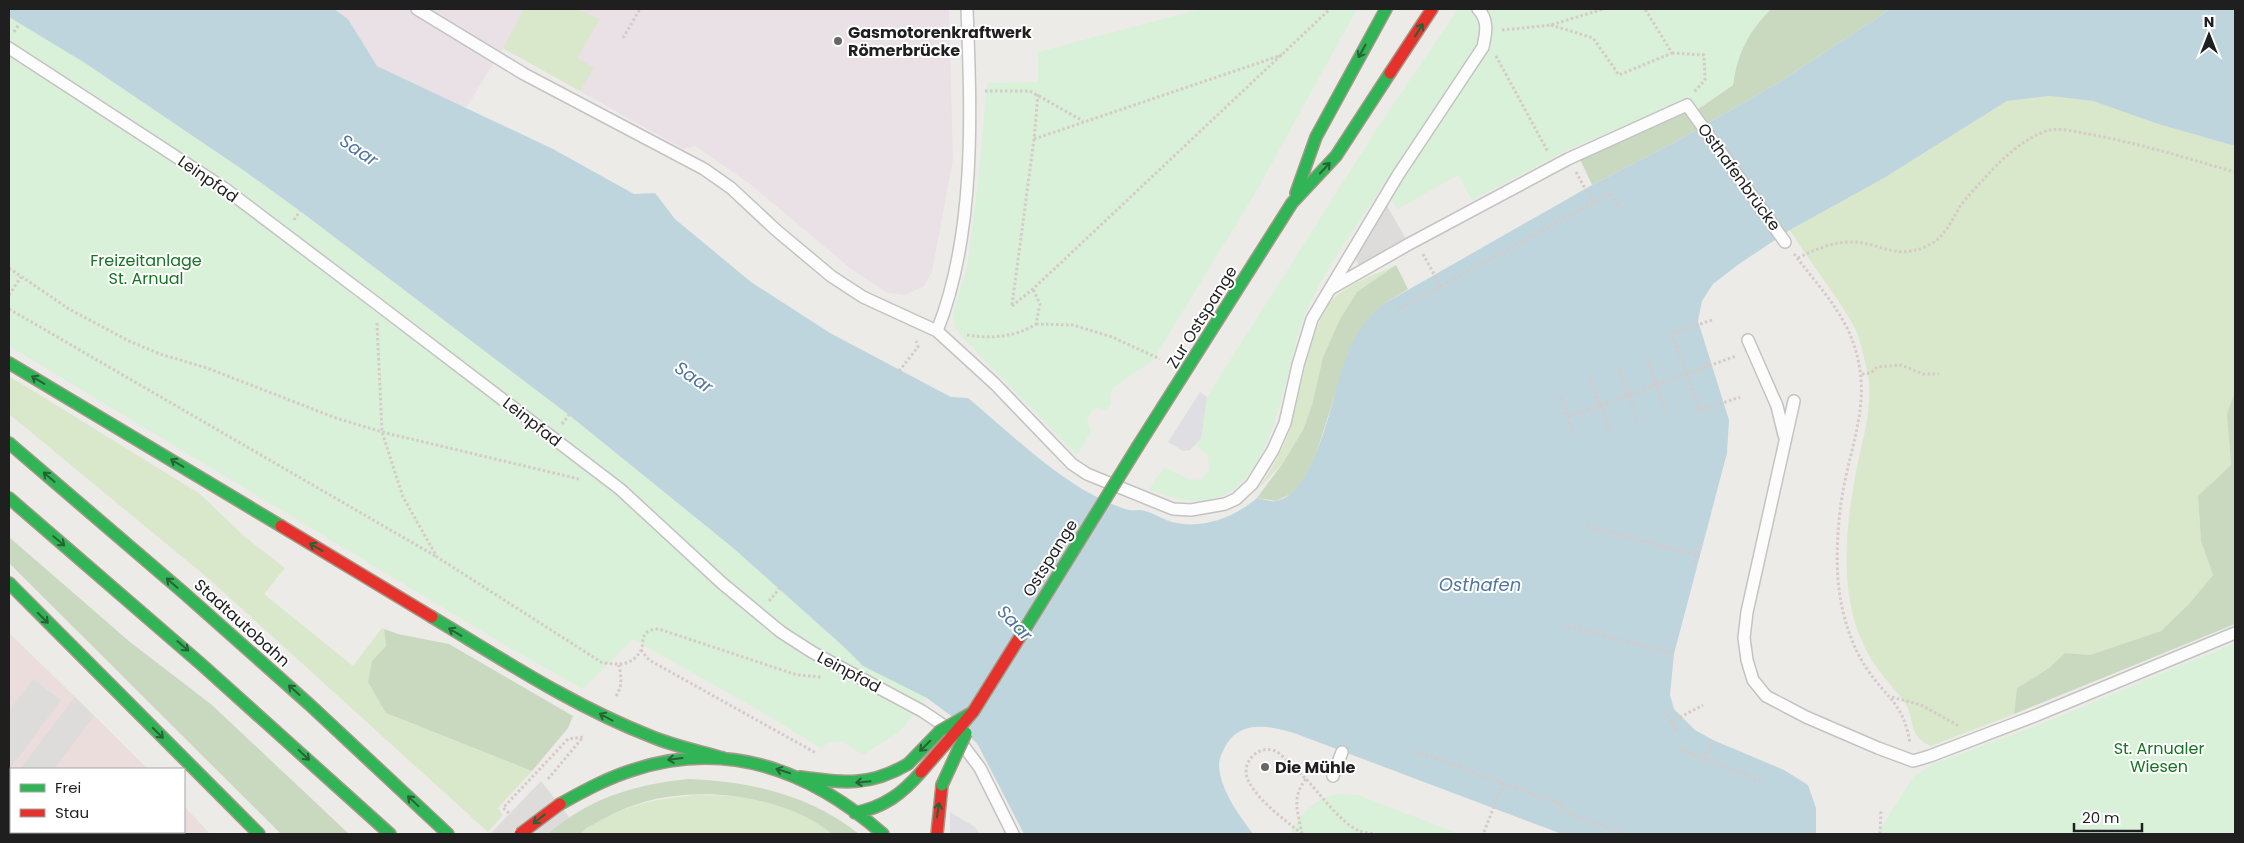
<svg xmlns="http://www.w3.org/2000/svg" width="2244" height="843" viewBox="0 0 2244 843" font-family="Poppins,sans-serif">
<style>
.commercial{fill:#eadddb}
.industrial{fill:#eae1e6}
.grass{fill:#d9e7ca}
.forest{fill:#c8d9c0}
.park{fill:#d9f0d9}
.parking{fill:#dddcdb}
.plaza{fill:#dfdee2}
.water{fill:#bfd5dd}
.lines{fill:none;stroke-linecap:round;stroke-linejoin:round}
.lane-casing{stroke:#c4c3c2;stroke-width:14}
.street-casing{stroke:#c4c3c2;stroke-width:26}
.fast-casing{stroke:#a29a87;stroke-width:14}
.jam-casing{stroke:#a29a87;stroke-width:14}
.path{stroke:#d6cac8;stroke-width:3;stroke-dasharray:2.5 2.5;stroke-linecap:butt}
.lane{stroke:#fcfcfc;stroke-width:11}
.street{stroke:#fcfcfc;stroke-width:24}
.fast{stroke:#30b455;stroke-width:11}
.jam{stroke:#e5322d;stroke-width:11}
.fast-bridge-casing{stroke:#a29a87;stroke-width:14;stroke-linecap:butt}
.jam-bridge-casing{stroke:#a29a87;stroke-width:14;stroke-linecap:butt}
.fast-bridge{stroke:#30b455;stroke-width:11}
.jam-bridge{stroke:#e5322d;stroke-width:11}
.oneway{stroke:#276237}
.poi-dot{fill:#676665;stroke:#fff;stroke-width:2}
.labels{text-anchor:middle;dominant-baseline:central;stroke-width:4;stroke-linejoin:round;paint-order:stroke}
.poi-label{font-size:16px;font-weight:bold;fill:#1f1f1f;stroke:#fff;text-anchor:start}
.street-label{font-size:16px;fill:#1f1f1f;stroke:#fff}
.park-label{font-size:16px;fill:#167422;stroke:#fff}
.water-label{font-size:18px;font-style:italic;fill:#51759f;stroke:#fff}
</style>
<rect width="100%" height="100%" fill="#edebe8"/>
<!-- commercial -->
<path class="commercial" d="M 9,633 L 75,697 L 148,769 L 11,769 L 11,805 L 9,803 Z
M 184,806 L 210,834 L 49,834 L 46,832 L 184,832 Z"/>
<!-- industrial -->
<path class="industrial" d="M 334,9 L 949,9 L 953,159 L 932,272 L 924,286 L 905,295 L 888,293 L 851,269 L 750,184 L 695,146 L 683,149 L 503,48 L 466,108 L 377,66 L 348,19 Z"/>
<!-- grass -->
<path class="grass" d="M 524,9 L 577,9 L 600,19 L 577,58 L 594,68 L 580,91 L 503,48 Z
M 2050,96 L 2093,101 L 2158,124 L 2235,146 L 2235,391 L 2227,414 L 2231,465 L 2198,496 L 2201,541 L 2213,575 L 2189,604 L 2161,631 L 2090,655 L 2065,653 L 2049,668 L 2017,688 L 2014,714 L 1931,746 C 1905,735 1917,717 1903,700 C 1894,688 1883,677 1875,665 C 1835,605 1845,528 1858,462 C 1864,435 1873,403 1868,376 C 1865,361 1861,341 1855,328 C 1837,295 1810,263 1790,230 L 1884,178 L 2007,101 Z
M 1396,265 L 1357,292 L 1340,319 L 1323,357 L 1312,405 L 1303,430 L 1283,463 L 1259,488 C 1272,468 1285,447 1292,423 C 1300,394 1313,316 1335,297 C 1352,282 1375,275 1396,265 Z
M 9,376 L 200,494 L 245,537 L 285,568 L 264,594 L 353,666 L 382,628 L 384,629 L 386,646 L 372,661 L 386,713 L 532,771 L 498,808 L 503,815 L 488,832 L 209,579 L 9,414 Z
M 701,795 C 716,796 732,795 747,797 C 776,801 810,816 832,834 L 579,834 C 617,806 655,798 701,795 Z"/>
<!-- forest -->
<path class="forest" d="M 1771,9 L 1890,9 L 1783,80 L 1677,141 L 1592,185 L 1580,159 L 1685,113 L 1688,116 L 1733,85 C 1737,54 1749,30 1771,9 Z
M 1396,265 L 1408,289 L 1385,303 L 1349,351 L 1316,454 L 1303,482 L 1291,494 L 1276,501 L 1257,498 L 1283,463 L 1303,430 L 1312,405 L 1323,357 L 1340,319 L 1357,292 Z
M 2235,391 L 2235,624 L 2014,714 L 2017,688 L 2049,668 L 2065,653 L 2090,655 L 2161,631 L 2189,604 L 2213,575 L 2201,541 L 2198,496 L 2231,465 L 2227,414 Z
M 9,537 L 130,642 L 212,705 L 349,834 L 281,834 L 9,563 Z
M 384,629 L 398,634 L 449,644 L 573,716 L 568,728 L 532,771 L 386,713 L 368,682 L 372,661 L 386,646 Z
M 688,779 C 749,781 810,795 859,834 L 832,834 C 783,793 690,784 632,806 C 617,811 601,820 587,828 C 584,830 581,834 578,834 C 569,836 557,834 547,834 C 591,798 632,785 688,779 Z"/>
<!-- park -->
<path class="park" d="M 1201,9 L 1357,9 L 1257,190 L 1153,360 L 1113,388 L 1110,396 L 1111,404 L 1106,411 L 1098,407 L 1091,412 L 1087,420 L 1091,432 L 1077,455 L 963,338 L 956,329 L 953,314 L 967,267 L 978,183 L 987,83 L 1038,82 L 1038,52 Z
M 1458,9 L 1771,9 C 1749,30 1737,54 1733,85 L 1698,109 L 1690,99 L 1678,104 L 1573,147 L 1472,200 L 1458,175 L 1398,209 L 1382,187 C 1356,227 1322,273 1304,317 C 1284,369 1276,489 1208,500 C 1187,504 1169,496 1149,490 L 1164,467 L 1188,479 L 1200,480 L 1209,470 L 1208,455 L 1196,446 L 1201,439 L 1207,397 L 1378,127 Z
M 9,17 L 85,63 L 246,172 L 300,211 L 569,415 L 732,547 L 844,647 L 863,666 L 927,698 L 900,731 L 863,755 L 842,741 L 827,743 L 822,749 L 762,712 L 633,639 L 583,689 L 505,645 L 9,346 Z
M 2235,643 L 2235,834 L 1877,834 L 1914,776 L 1934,764 L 2041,724 Z
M 1339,794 L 1358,795 L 1459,834 L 1290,834 C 1300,814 1316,797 1339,794 Z"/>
<!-- parking -->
<path class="parking" d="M 1383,199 L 1409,244 L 1362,271 L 1351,251 Z
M 33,679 L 61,700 L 9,770 L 9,711 Z
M 75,697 L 94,716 L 54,769 L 20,769 Z
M 541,781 L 569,817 L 547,834 L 490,834 Z"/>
<!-- plaza -->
<path class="plaza" d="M 1200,392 L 1207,397 L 1201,439 L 1190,450 L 1183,451 L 1168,442 Z
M 950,812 L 975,827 L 980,834 L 950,834 Z"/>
<!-- water -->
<path class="water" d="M 9,9 L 334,9 L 348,19 L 377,66 L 553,149 L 634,194 L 655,193 L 675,219 L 751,282 L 830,333 L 951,397 L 968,398 C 1014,436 1071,494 1129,510 C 1133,511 1137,510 1140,510 C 1151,511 1162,519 1172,522 C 1202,530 1235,517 1257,498 C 1263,499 1270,502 1276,501 C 1318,494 1333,386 1349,351 C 1359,328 1367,319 1385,303 L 1592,185 L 1677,141 L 1783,80 L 1890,9 L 2235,9 L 2235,146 L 2158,124 L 2093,101 L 2050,96 L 2007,101 L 1884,178 L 1790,230 L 1739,264 L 1713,284 L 1702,301 L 1698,321 L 1729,420 L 1727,453 L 1674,654 L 1670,695 L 1674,709 L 1695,730 L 1713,740 L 1784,770 L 1808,785 L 1816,808 L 1816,834 L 1562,834 L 1294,733 C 1267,725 1238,720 1224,749 C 1219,758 1218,764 1220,774 C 1225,797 1240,816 1253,834 L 1024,834 L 978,745 L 954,718 L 927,698 L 863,666 L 844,647 L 732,547 L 569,415 L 300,211 L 246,172 L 85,63 L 9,17 Z"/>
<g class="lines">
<defs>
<path id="lane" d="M 417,9 L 524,74 L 704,169 L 731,188 L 776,230 L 831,276 L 863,297 L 937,331 L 995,384 L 1072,464 L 1087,474 L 1173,509 L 1191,510 L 1225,504 L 1236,499 L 1252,484 L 1273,450 L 1285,423 L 1298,365 L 1312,319 L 1398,175 L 1483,47 C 1486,33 1489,20 1478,9
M 9,48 L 224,188 L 376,303 L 620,489 L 723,584 L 781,632 L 812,652 L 922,711 L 946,727
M 1330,289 L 1409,244 L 1568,159 L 1687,105 L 1785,242
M 937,331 C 976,233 971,112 967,9
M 1748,340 L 1777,406 L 1784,435
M 1794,401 L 1747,612 L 1744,638 L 1747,660 L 1753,680 L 1766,696 L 1806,717 L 1878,748 L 1913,761 L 1930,756 L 2037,715 L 2235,633
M 962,744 L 980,768 L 1013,834
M 1333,776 L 1342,752"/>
<path id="street" d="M 13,832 L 17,834"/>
<path id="fast" d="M 1296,193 L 1316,137 L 1386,9
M 9,363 L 281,526
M 9,443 L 184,593 L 310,705 L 448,834
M 1138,446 L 1292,203 L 1336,156 L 1390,73
M 9,498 L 201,664 L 390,834
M 9,583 L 259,834
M 432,617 C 502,659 573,706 650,736 C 673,746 699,751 723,758
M 800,777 C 843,783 869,787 908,764
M 560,804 C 584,791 607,778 633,770 C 727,739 811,771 883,834
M 855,813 C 884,807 902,794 921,772"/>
<path id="jam" d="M 1390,73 L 1432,9
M 281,526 L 432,617
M 937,834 L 942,785"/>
</defs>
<!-- lane casing -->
<use href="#lane" class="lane-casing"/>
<!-- street casing -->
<use href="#street" class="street-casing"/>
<!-- fast casing -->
<use href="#fast" class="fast-casing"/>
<!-- jam casing -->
<use href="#jam" class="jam-casing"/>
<!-- path -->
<path class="path" d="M 1551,25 L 1593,38 L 1619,75 L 1672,53 L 1645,9
M 1502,30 L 1551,25 L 1603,9
M 14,32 L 19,24
M 623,38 L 640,9
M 1672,53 L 1704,55 L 1705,80 L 1694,92
M 1496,56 L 1548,152
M 985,91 L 1030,91 L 1083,121
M 1034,139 L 1282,55
M 1576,172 L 1593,203
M 294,220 L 300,211
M 1423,254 L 1441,287
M 1794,254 C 1813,279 1836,304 1849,332 C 1877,397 1850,440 1841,503 C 1837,534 1835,571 1841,602 C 1845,624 1854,650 1867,669 C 1887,699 1903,702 1910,743
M 1798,258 C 1814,250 1832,242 1851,242 C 1880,242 1894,260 1925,247 C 1946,238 1950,222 1961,205 C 1968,196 1976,187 1984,179 C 1999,161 2027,135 2050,130 C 2062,128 2077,132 2088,134 C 2138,143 2186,158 2235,172
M 9,268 L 69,309 L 129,341 L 160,354 L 207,368 L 336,418 L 382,432 L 579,479
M 9,295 L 21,277
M 1012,305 L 1034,139 L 1038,94
M 1012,306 L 1033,289 L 1330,9
M 9,309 L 437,557
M 1397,310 L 1611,193 L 1622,211
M 1712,320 L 1672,334 L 1700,411 L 1740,397
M 377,323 L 382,432 L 403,497 L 437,557 L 601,662 C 616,665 632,667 641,650 C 644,644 641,637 647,632 C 650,630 655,629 659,629 L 797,675 L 821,677
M 1036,324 L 1073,325 L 1112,337 L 1160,359
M 967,335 C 991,339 1016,337 1036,324 L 1040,304 L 1033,289
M 1647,359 L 1666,412
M 1619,368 L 1638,421
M 899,371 L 918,347 L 916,341
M 1862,374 L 1871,373 L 1877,367 L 1901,365 L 1923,374 L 1939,374
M 1590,377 L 1610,432
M 1561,398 L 1574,435
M 1568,417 L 1736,356
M 562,424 L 569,415
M 1587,526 L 1696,555
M 1694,562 L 1698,546
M 769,601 L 780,588
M 1564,625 L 1674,654
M 641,650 L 649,660 L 816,753
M 616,696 C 623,686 621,676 619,665
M 1892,697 L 1921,705 L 1959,726
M 1665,711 L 1677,732
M 1671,722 L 1703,705
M 1679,749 L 1764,782
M 1416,751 L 1562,805 L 1560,810 L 1625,834
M 1705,759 L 1713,740
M 548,779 L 583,737
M 509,813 L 503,808 L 568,739 L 583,737
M 1484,832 L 1503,783
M 1302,834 C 1285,820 1257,800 1248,780 C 1239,761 1263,740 1280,754 C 1289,762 1297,770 1305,778 C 1318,791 1342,825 1360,831 C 1364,833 1370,833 1375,834
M 1302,834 C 1298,811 1291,798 1306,779
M 1880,834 L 1881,810"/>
<!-- lane -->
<use href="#lane" class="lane"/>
<!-- street -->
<use href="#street" class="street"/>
<!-- fast -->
<use href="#fast" class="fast"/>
<!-- jam -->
<use href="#jam" class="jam"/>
<defs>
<path id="fast-bridge" d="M 1018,640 L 1138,446
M 908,764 L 940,731 L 973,712
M 942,785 L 966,733"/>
<path id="jam-bridge" d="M 921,772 L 973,712 L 1018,640
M 520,834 L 560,804"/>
</defs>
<!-- fast-bridge casing -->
<use href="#fast-bridge" class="fast-bridge-casing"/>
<!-- jam-bridge casing -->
<use href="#jam-bridge" class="jam-bridge-casing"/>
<!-- fast-bridge -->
<use href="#fast-bridge" class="fast-bridge"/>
<!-- jam-bridge -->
<use href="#jam-bridge" class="jam-bridge"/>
</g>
<!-- one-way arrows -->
<defs><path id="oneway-shaft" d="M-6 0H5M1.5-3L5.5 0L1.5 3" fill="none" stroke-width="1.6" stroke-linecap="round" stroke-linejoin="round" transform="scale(1.25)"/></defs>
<g class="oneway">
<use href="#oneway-shaft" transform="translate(1419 30) rotate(-58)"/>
<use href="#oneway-shaft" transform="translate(1362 51) rotate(119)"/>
<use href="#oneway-shaft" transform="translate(1325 168) rotate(-47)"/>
<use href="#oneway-shaft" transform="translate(38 380) rotate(-149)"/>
<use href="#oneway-shaft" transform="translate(177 463) rotate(-149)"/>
<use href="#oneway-shaft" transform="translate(49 477) rotate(-139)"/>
<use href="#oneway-shaft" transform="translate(59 541) rotate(40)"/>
<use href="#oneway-shaft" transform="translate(316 547) rotate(-149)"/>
<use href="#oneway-shaft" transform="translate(172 583) rotate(-139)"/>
<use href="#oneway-shaft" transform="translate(43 618) rotate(45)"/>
<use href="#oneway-shaft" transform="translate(455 632) rotate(-149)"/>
<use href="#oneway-shaft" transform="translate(183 646) rotate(41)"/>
<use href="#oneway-shaft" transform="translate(294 690) rotate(-138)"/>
<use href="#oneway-shaft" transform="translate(606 717) rotate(-152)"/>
<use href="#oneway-shaft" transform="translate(158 733) rotate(45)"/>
<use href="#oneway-shaft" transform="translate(925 746) rotate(135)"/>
<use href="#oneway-shaft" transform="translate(304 755) rotate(43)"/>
<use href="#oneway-shaft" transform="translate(675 759) rotate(173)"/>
<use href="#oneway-shaft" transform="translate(783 771) rotate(-162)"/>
<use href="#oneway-shaft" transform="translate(863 782) rotate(174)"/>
<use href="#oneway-shaft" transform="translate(413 801) rotate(-137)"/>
<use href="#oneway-shaft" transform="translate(938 810) rotate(-82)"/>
<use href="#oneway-shaft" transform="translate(539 819) rotate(142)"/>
</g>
<!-- markers -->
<g class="poi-dot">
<circle cx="838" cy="41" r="5"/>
<circle cx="1265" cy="767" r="5"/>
</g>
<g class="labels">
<!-- poi labels -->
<g class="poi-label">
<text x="848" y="32">Gasmotorenkraftwerk<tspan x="848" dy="18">Römerbrücke</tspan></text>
<text x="1275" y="767">Die Mühle</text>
</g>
<!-- street labels -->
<g class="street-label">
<text transform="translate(1739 177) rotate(54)">Osthafenbrücke</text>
<text transform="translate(208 179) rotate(35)">Leinpfad</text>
<text transform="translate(1202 317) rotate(-58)">Zur Ostspange</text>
<text transform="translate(532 422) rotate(38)">Leinpfad</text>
<text transform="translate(1050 558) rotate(-58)">Ostspange</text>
<text transform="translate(242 623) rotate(42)">Stadtautobahn</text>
<text transform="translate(849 672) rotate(28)">Leinpfad</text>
</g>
<!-- park labels -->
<g class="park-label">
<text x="146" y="260">Freizeitanlage<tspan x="146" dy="18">St. Arnual</tspan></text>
<text x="2159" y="748">St. Arnualer<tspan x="2159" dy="18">Wiesen</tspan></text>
</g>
<!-- water labels -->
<g class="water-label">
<text transform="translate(359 150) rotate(34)">Saar</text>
<text transform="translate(694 377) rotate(34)">Saar</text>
<text x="1480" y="584">Osthafen</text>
<text transform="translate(1015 623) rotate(46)">Saar</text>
</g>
</g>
<!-- border -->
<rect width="2244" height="843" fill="none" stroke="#1f1f1f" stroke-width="20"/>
<!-- legend -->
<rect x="10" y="768" width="175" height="65" fill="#ffffff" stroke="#a5a5a5"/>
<rect x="20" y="784" width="25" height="8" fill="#30b455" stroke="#a5a5a5"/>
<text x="55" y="793" font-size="15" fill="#1f1f1f">Frei</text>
<rect x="20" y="809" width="25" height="8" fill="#e5322d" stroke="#a5a5a5"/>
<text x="55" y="818" font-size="15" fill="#1f1f1f">Stau</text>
<!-- north arrow -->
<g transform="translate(2209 35)" stroke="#ffffff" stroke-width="4" paint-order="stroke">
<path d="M0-4L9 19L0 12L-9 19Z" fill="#1f1f1f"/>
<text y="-8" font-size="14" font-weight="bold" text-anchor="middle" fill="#1f1f1f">N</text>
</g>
<!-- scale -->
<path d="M2074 823v8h68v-8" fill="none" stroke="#1f1f1f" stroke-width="2.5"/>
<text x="2082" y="823" font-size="15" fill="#1f1f1f" stroke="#ffffff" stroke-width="4" paint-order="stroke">20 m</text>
</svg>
